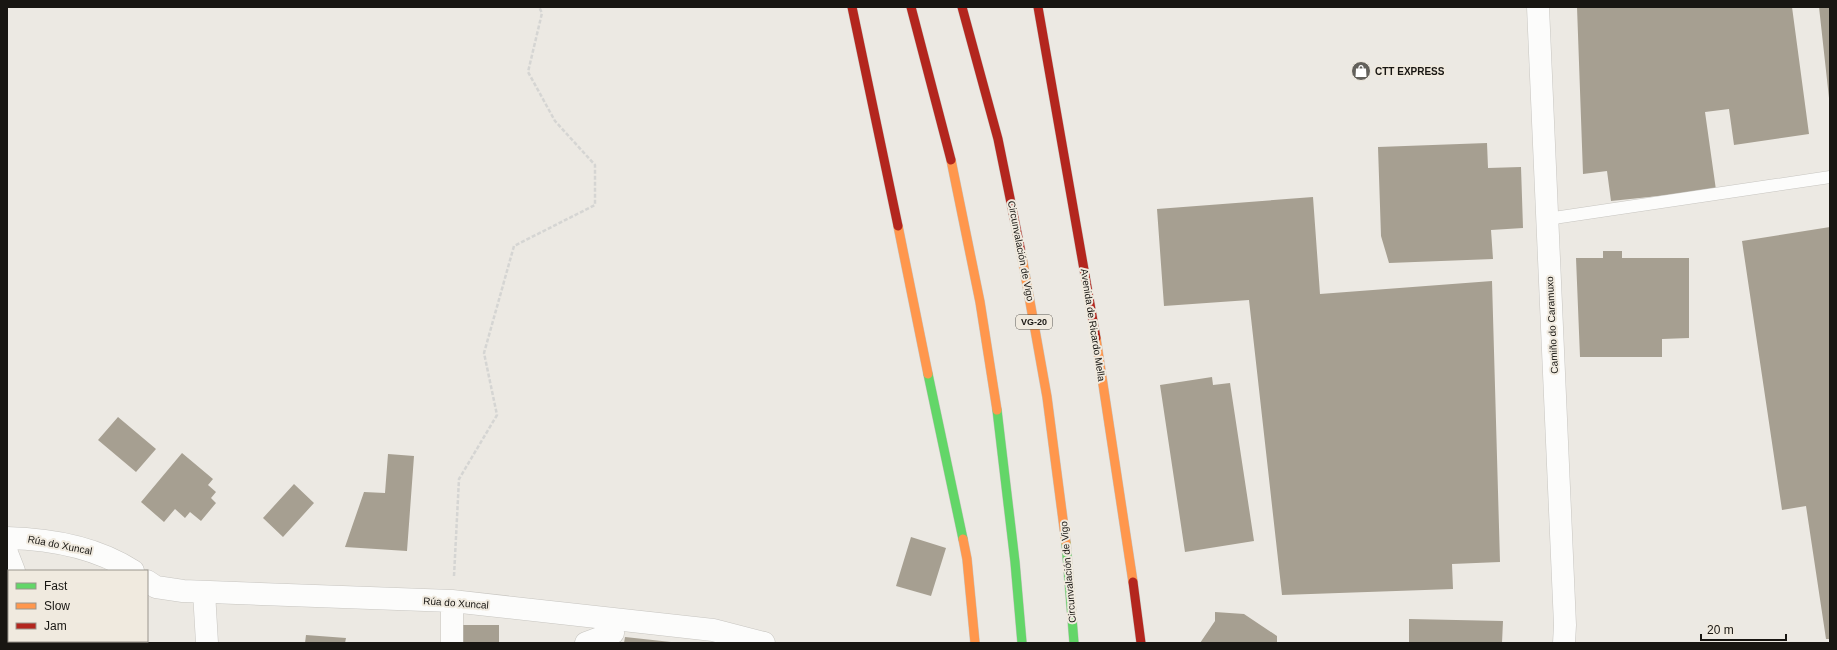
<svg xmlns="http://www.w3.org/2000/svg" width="1837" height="650" viewBox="0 0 1837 650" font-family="Helvetica,sans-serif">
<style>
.building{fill:#a69f91}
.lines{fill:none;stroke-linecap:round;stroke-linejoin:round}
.lane-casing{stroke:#c7c5c0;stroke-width:13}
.street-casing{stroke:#c7c5c0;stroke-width:23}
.fast-casing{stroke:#c7c5c0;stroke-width:10}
.slow-casing{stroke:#c7c5c0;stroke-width:10}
.jam-casing{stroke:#c7c5c0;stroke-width:10}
.path{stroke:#d5d5d3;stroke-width:2.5;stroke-dasharray:4 2;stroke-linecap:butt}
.lane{stroke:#fcfcfb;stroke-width:12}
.street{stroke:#fcfcfb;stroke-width:22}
.fast{stroke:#63d668;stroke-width:9}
.slow{stroke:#ff974d;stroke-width:9}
.jam{stroke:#b3261e;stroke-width:9}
.labels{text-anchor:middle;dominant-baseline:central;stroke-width:4;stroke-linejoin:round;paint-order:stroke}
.shield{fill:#f0eadf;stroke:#595650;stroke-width:1}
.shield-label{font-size:9px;font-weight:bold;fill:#181612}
.poi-label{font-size:10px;font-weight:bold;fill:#181612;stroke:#f0eadf;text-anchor:start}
.street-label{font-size:10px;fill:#181612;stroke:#f0eadf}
</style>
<rect width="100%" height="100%" fill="#ece9e3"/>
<!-- building -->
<path class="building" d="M 1577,7 L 1792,7 L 1809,134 L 1734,145 L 1729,109 L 1705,112 L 1716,190 L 1611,201 L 1607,171 L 1583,174 Z
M 1819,7 L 1830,7 L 1830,98 L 1829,98 Z
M 1487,143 L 1488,168 L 1521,167 L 1523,228 L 1491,230 L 1493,259 L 1389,263 L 1381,236 L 1378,147 Z
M 1313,197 L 1320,294 L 1492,281 L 1500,562 L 1452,564 L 1453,589 L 1282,595 L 1249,300 L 1164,306 L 1157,209 Z
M 1830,227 L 1830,639 L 1826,639 L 1806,506 L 1782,510 L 1742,241 Z
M 1603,251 L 1622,251 L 1622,258 L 1689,258 L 1689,338 L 1662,339 L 1662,357 L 1580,357 L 1576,258 L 1603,258 Z
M 1212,377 L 1213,385 L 1230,383 L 1254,541 L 1185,552 L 1160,385 Z
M 118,417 L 156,449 L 136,472 L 98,440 Z
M 182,453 L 213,479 L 208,485 L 216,492 L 211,498 L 216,503 L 201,521 L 190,512 L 185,518 L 175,509 L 164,522 L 141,502 Z
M 388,454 L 414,456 L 407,551 L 345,547 L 364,492 L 385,493 Z
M 294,484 L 314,503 L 283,537 L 263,518 Z
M 911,537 L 946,548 L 931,596 L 896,586 Z
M 1215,612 L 1244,614 L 1277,636 L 1277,643 L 1200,643 L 1215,621 Z
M 1409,619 L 1503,621 L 1502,643 L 1409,643 Z
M 463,625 L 499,625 L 499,643 L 463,643 Z
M 306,635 L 346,638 L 345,643 L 305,643 Z
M 625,637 L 671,642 L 670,643 L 624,643 Z
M 75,641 L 122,641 L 124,643 L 77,643 Z"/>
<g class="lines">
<defs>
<path id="lane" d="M 1547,219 L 1830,177"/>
<path id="street" d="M 1538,7 L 1565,625 L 1564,643
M 7,538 C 50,539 96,547 133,571
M 7,553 L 14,571
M 147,581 L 156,587 L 183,591 L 452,601 L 713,630 L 764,643
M 204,592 L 207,643
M 33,641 L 34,643
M 452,643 L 452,601
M 586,643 L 613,633"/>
<path id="fast" d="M 928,374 L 963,539
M 997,410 L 1015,562 L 1022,643
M 1066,543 L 1074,643"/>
<path id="slow" d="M 951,160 L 980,302 L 997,410
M 898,226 L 928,374
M 1022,257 L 1047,397 L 1066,543
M 1096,338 L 1133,582
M 963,539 L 967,559 L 975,643"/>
<path id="jam" d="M 852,7 L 898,226
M 911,7 L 951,160
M 962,7 L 998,139 L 1022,257
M 1038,7 L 1096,338
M 1133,582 L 1141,643"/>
</defs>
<!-- lane casing -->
<use href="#lane" class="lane-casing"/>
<!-- street casing -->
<use href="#street" class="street-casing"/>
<!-- fast casing -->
<use href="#fast" class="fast-casing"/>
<!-- slow casing -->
<use href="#slow" class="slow-casing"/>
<!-- jam casing -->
<use href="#jam" class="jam-casing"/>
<!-- path -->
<path class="path" d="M 454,576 L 459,479 L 497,415 L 484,353 L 514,246 L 595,205 L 595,165 L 555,121 L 528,72 L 542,13 L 539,7"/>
<!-- lane -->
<use href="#lane" class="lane"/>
<!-- street -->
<use href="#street" class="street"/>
<!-- fast -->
<use href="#fast" class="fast"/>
<!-- slow -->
<use href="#slow" class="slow"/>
<!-- jam -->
<use href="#jam" class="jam"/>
</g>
<!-- icons -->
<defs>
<symbol id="shop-disc" viewBox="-11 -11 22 22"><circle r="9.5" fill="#62605b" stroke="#f0eadf"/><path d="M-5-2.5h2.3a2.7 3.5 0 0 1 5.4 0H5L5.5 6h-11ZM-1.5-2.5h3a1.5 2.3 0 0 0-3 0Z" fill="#fff"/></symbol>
</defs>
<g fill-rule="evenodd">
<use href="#shop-disc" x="1350" y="60" width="22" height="22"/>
</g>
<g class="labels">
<!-- shield labels -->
<rect class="shield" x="1016" y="315" width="36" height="14" rx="3"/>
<g class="shield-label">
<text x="1034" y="322">VG-20</text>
</g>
<!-- poi labels -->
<g class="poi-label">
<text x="1375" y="71">CTT EXPRESS</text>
</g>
<!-- street labels -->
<g class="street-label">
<text transform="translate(1021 251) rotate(79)">Circunvalación de Vigo</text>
<text transform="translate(1093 325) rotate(81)">Avenida de Ricardo Mella</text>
<text transform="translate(1552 325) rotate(-93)">Camiño do Caramuxo</text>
<text transform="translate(60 545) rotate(11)">Rúa do Xuncal</text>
<text transform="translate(1068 572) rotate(-95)">Circunvalación de Vigo</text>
<text transform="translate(456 603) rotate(4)">Rúa do Xuncal</text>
</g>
</g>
<!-- border -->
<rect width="1837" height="650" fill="none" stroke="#181612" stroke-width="16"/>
<!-- legend -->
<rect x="8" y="570" width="140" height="72" fill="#f0eadf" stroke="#9a958d"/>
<rect x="16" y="583" width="20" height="6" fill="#63d668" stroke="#9a958d"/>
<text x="44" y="590" font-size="12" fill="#181612">Fast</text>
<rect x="16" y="603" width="20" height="6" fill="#ff974d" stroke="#9a958d"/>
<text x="44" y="610" font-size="12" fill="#181612">Slow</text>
<rect x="16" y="623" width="20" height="6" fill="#b3261e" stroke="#9a958d"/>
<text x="44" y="630" font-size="12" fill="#181612">Jam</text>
<!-- scale -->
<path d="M1701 634v6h85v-6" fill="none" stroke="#181612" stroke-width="2"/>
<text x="1707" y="634" font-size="12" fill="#181612" stroke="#f0eadf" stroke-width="3" paint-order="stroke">20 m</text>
</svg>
